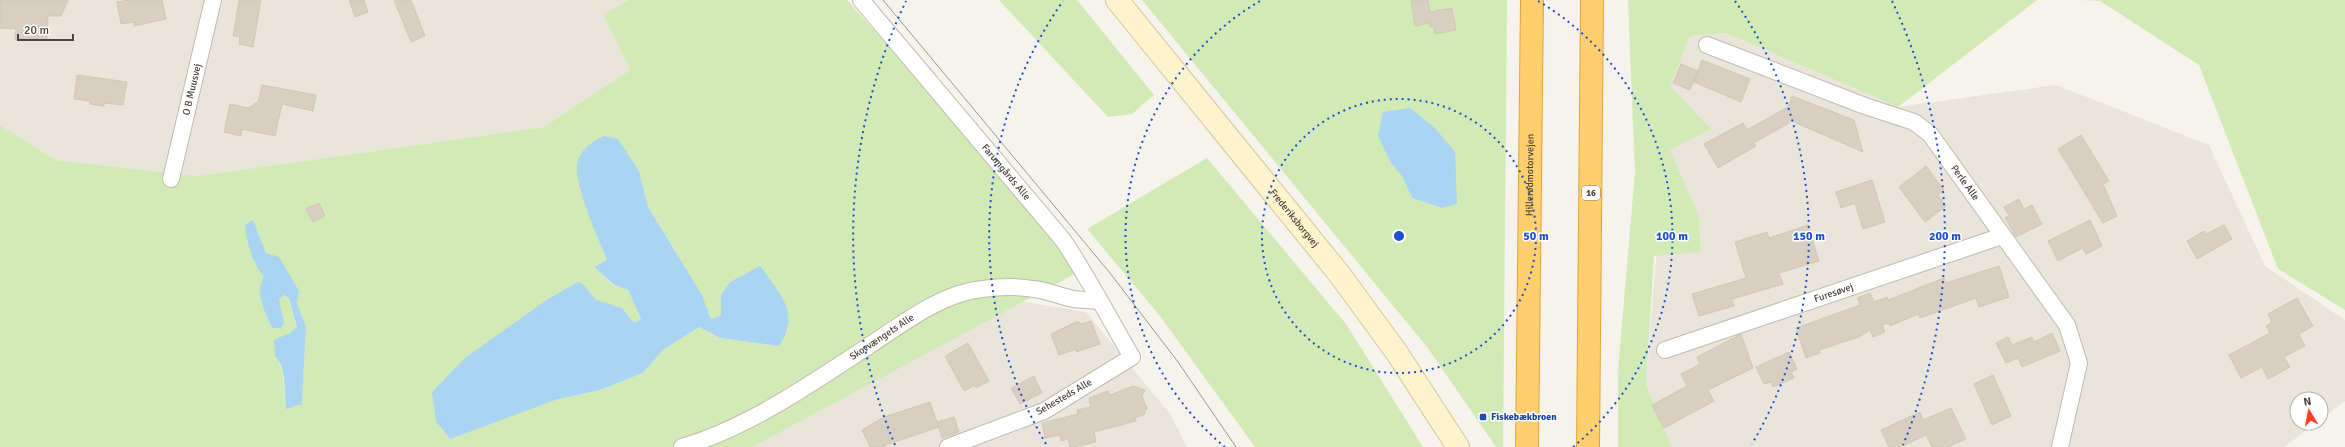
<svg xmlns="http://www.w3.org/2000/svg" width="2345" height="447" viewBox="0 0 2345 447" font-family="Signika,sans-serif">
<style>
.residential{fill:#eae5da}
.green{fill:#d2eab5;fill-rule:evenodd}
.water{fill:#a9d4f2}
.building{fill:#d8cfc1;stroke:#d3c7b4}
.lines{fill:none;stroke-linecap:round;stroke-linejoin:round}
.street-casing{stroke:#c2bbae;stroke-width:18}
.secondary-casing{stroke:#d6c79b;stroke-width:24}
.highway-casing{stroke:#e0a43c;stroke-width:24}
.street{stroke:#fff;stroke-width:16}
.secondary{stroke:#fff3cd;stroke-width:22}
.highway{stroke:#ffcf6e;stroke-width:22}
.tram{stroke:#9a9a9a;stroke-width:1}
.ring{fill:none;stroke:#1d4ed8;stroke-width:2;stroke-dasharray:2 4}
.transit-dot{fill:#1a4fb4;stroke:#fff;stroke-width:1.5}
.labels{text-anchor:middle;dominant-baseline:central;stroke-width:3;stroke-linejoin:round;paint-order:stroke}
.shield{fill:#fff;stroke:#817c74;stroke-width:1}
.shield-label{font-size:9px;font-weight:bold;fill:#4b4439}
.street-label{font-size:10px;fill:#4b4439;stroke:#fff}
.transit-label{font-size:10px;font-weight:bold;fill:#164399;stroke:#fff;text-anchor:start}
.centre{fill:#1d4ed8;stroke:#fff;stroke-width:2}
.ring-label{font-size:12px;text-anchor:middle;font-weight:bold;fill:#1d4ed8;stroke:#fff;stroke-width:3;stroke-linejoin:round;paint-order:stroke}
</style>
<rect width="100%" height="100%" fill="#f6f3ec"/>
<!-- residential -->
<path class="residential" d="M 0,0 L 629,0 L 603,14 L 630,70 L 544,127 L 198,176 L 56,160 L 0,125 Z
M 1726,33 L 1898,107 L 2056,85 L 2209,145 L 2265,266 L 2345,320 L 2345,401 L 2321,419 L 2321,399 L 2297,399 L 2297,423 L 2316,423 L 2284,447 L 1672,447 L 1646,385 L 1670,86 L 1690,36 Z
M 994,297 L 1086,312 L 1171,415 L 1187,447 L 701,447 Z"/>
<!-- green -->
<path class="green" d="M 629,0 L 847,0 L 1086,268 L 752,447 L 0,447 L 0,125 L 56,160 L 198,176 L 544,127 L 630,70 L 603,14 ZM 618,140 L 639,171 L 648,207 L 702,295 L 711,319 L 721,315 L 721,295 L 779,346 L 720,338 L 699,327 L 663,350 L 643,373 L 600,390 L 555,400 L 583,284 L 596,300 L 634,323 L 641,319 L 628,290 L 613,285 L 594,267 L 607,260 L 580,190 ZM 253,221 L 266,253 L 299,291 L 297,304 L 306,326 L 302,404 L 285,402 C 284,385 285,370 275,356 L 290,333 L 297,327 L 289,298 L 284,295 L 279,300 L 272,328 C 265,313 254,292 265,277 Z
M 999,0 L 1077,0 L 1154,95 L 1132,114 L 1108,117 Z
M 1142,0 L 1507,0 L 1503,447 L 1496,447 L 1427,347 ZM 1402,176 L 1442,208 L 1412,198 Z
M 1628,0 L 2037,0 L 1898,107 L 1726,33 L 1690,36 L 1670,86 L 1711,129 L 1670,150 L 1698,214 L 1701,252 L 1654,256 L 1646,385 L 1672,447 L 1618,447 L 1618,371 L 1635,172 Z
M 2080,0 L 2345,0 L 2345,310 L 2278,269 L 2199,65 L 2100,1 Z
M 1207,158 L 1346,324 L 1423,447 L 1255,447 L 1160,316 L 1087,229 Z"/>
<!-- water -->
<path class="water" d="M 1410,108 L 1434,127 L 1455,152 L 1457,204 L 1442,208 L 1412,198 L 1402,176 L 1391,163 L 1378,136 L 1383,112 Z
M 604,136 L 618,139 L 639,171 L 648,207 L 702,295 L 711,319 L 721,315 L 721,295 L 730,282 L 760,266 C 780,294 801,312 779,346 L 720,338 L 699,327 L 663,350 L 643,373 L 600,390 L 555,400 L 450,439 L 436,421 L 432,392 L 465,358 L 548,299 L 578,282 L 583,284 L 596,300 L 622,308 L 634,323 L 641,319 L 628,290 L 614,285 L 594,267 L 607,260 C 599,239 571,180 578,161 C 582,148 593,141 604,136 Z
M 253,220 L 266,253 L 279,257 L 299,291 L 297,304 L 306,326 L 302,404 L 286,409 L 284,378 L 281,365 L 275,356 L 274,340 L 290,333 L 297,327 L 289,298 L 284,295 L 279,300 L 284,323 L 281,328 L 272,328 C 265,313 254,292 264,277 C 252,262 247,244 245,225 Z"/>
<!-- building -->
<path class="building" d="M 0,0 L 68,0 L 61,16 L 48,16 L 47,40 L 15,39 L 16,29 L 0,28 Z
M 129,0 L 162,0 L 166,19 L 134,26 L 134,22 L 121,24 L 117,2 Z
M 239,0 L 261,0 L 253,47 L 239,44 L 240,37 L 233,36 Z
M 349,0 L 364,0 L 368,12 L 355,17 Z
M 394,0 L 411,0 L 425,36 L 411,42 Z
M 1411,0 L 1428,0 L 1430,12 L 1452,8 L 1456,30 L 1435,34 L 1434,26 L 1430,27 L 1429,23 L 1415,26 Z
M 1702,60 L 1750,79 L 1741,102 L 1694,82 Z
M 1681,64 L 1698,71 L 1690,90 L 1673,83 Z
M 77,75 L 127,82 L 123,105 L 104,103 L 104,106 L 90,104 L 90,101 L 74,99 Z
M 262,85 L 316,95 L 313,111 L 282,104 L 275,136 L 242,129 L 241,136 L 224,132 L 230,104 L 248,108 L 258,102 Z
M 1792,96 L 1854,120 L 1863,152 L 1787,119 L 1789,123 L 1754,143 L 1756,146 L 1718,168 L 1704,144 L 1743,123 L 1747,130 L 1788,107 Z
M 2081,135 L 2109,181 L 2103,184 L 2117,216 L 2103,223 L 2058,149 Z
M 1926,166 L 1944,190 L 1938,195 L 1946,206 L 1925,222 L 1899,187 Z
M 1872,180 L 1885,222 L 1863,229 L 1855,203 L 1841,208 L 1836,192 Z
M 2019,199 L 2024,209 L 2032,205 L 2042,224 L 2016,237 L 2005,218 L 2009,216 L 2004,207 Z
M 319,203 L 325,216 L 313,222 L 306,209 Z
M 2090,220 L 2102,246 L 2086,254 L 2083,248 L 2058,261 L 2048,241 Z
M 1808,225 L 1819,261 L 1779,273 L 1783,284 L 1732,299 L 1734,306 L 1699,316 L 1692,294 L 1746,278 L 1735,242 L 1767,232 L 1769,238 Z
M 2224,225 L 2232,239 L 2197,259 L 2187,241 L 2204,231 L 2206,234 Z
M 1999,266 L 2009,297 L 1979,307 L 1976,298 L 1920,318 L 1918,314 L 1890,326 L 1889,323 L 1882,325 L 1885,332 L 1873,337 L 1870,330 L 1859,337 L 1819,350 L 1820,353 L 1806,358 L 1796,328 L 1860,305 L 1857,298 L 1870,293 L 1874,302 L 1887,297 L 1888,300 L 1944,278 L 1946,283 Z
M 2297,298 L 2313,326 L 2299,334 L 2305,346 L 2284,357 L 2290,367 L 2268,379 L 2262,367 L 2241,378 L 2229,355 L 2270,333 L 2266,326 L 2272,322 L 2268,314 Z
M 1078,321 L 1081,324 L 1091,321 L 1100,344 L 1076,352 L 1076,349 L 1059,355 L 1051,334 Z
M 2052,333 L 2060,351 L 2022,367 L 2018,358 L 2006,363 L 1996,343 L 2008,337 L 2012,345 L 2032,337 L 2034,342 Z
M 1741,334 L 1753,368 L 1708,390 L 1714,401 L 1664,428 L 1652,405 L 1687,386 L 1681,374 L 1700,364 L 1697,357 Z
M 968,343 L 989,381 L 976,388 L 975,385 L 964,391 L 945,356 Z
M 1789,352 L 1797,369 L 1791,372 L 1794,378 L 1773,387 L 1770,382 L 1764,384 L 1756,367 Z
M 1993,375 L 2011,416 L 1992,425 L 1974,384 Z
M 1034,376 L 1042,393 L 1020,404 L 1011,388 Z
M 1133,386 L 1145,390 L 1142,396 L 1147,409 L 1144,411 L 1145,414 L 1135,418 L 1136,421 L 1094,432 L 1096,442 L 1074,447 L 1070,447 L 1068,439 L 1061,441 L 1060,435 L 1045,438 L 1042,423 L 1078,414 L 1077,410 L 1091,407 L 1089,398 L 1108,391 L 1110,395 Z
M 930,402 L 937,422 L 954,417 L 959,432 L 942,438 L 938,425 L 939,427 L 880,447 L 870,447 L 862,430 L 884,417 Z
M 1951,408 L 1966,439 L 1948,447 L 1932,447 L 1926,435 L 1901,447 L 1889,447 L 1881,430 L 1920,412 L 1923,420 Z"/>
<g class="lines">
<defs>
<g id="street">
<path id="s1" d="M 861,0 L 1063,240 C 1088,277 1109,318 1132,357 L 1044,411 L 948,447"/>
<path id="s2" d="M 1707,45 L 1865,106 L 1914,122 L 1930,134 L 2067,325 L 2079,363 L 2060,447"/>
<path id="s3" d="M 171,179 L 213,0"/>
<path id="s4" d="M 1665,350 L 2002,236"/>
<path id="s5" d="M 682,447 C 749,427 809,385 867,347 C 901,325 941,293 982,289 C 998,287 1017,286 1033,289 C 1047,290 1061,297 1074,299 C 1082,300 1090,300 1098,301"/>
</g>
<g id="secondary">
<path id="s6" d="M 1117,0 L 1340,275 L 1397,353 L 1458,447"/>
</g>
<g id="highway">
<path id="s7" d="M 1527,447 L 1532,0"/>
<path d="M 1588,447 L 1592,0"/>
</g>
</defs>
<!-- street casing -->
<use href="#street" class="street-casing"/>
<!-- secondary casing -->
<use href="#secondary" class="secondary-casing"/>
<!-- highway casing -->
<use href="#highway" class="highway-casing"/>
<!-- street -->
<use href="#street" class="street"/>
<!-- secondary -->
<use href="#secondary" class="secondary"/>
<!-- highway -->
<use href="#highway" class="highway"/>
<!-- tram -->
<path class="tram" d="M 883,0 L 1110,273 L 1178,362 L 1236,447"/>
</g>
<!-- distance rings -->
<g class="ring">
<circle cx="1399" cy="236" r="137"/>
<path d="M1225 447A273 273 0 0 1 1260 1M1538 1A273 273 0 0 1 1573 447"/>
<path d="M1046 444A410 410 0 0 1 1063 1M1735 1A410 410 0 0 1 1752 444"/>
<path d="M895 445A546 546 0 0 1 906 1M1892 1A546 546 0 0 1 1903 445"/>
</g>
<!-- markers -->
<rect class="transit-dot" x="1479" y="413" width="8" height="8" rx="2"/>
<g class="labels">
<!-- shield labels -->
<rect class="shield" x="1582" y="186" width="18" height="14" rx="3"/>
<g class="shield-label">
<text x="1591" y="193">16</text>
</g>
<!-- street labels -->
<g class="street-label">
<text stroke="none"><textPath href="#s3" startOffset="92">O B Muusvej</textPath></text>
<text stroke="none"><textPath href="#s1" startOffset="225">Farumgårds Alle</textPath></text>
<text stroke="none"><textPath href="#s7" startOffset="272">Hillerødmotorvejen</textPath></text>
<text stroke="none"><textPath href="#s2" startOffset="301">Perle Alle</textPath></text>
<text stroke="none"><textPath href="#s6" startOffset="281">Frederiksborgvej</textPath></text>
<text stroke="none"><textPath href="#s4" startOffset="178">Furesøvej</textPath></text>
<text stroke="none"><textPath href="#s5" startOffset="229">Skovvængets Alle</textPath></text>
<text transform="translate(1064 397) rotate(-30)">Sehesteds Alle</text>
</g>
<!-- transit labels -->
<g class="transit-label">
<text x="1491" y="417">Fiskebækbroen</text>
</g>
</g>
<circle cx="1399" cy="236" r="6" class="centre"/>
<g class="ring-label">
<text x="1536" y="240">50 m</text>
<text x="1672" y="240">100 m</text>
<text x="1809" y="240">150 m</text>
<text x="1945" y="240">200 m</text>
</g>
<!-- north arrow -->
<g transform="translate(2309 411) rotate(350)"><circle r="19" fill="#ffffff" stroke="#b7b4b0"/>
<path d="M0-3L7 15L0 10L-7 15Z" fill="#fc3f1d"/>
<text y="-6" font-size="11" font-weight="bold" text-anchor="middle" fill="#4b4439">N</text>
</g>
<!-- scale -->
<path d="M18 34v6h55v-6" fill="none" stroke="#4b4439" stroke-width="2"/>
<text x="24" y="34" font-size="12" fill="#4b4439" stroke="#ffffff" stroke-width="3" paint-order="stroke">20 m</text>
</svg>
